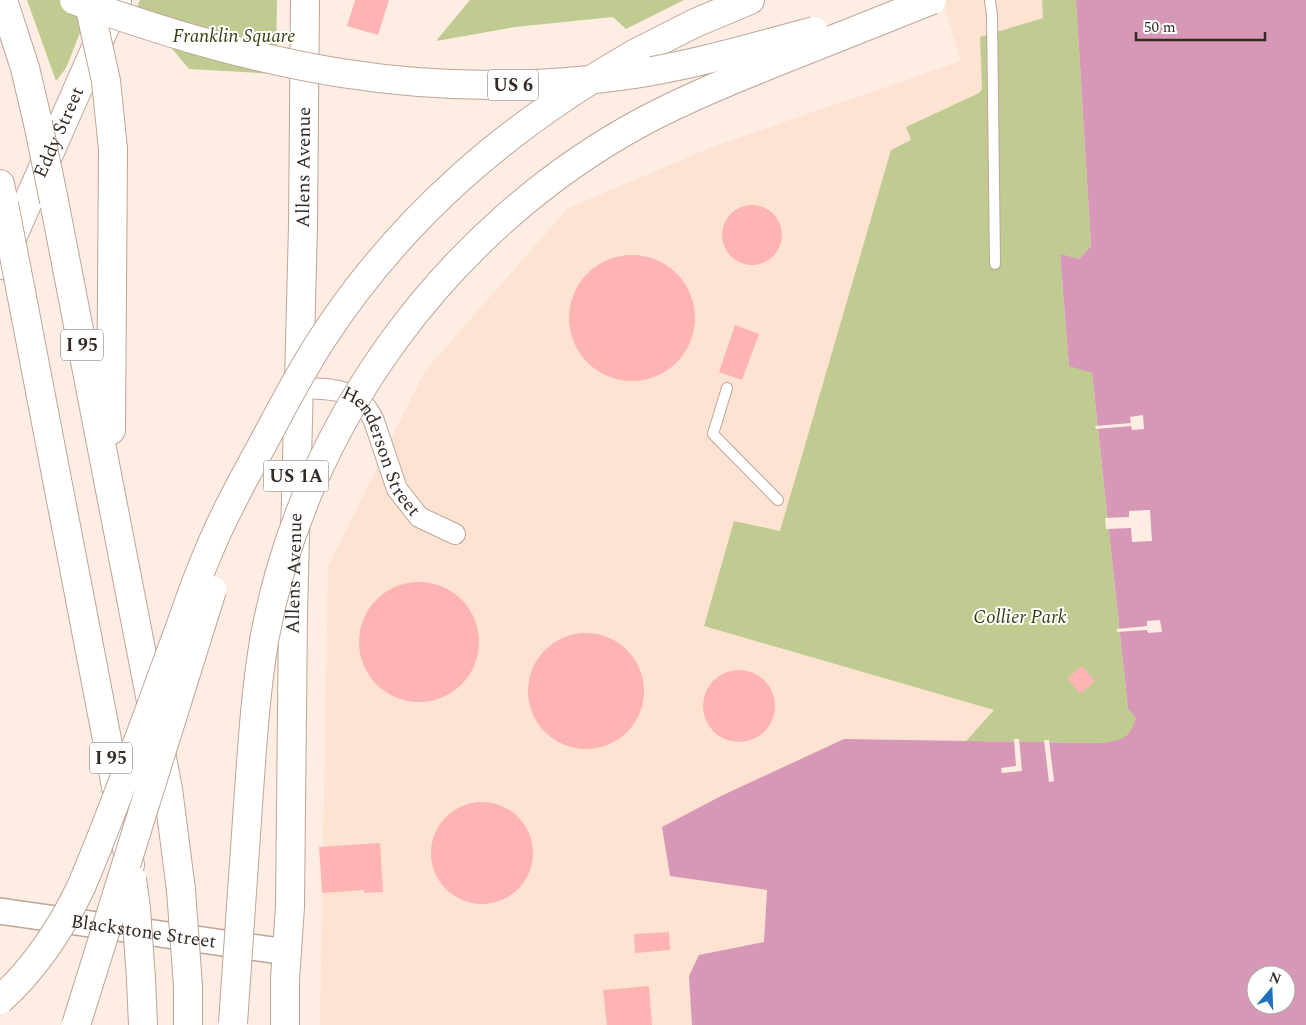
<svg xmlns="http://www.w3.org/2000/svg" width="1306" height="1025" viewBox="0 0 1306 1025" font-family="Spectral,serif">
<style>
.built{fill:#fee3d2}
.green{fill:#bfcb91}
.water{fill:#d797b7;fill-rule:evenodd}
.pier{fill:#fdede3}
.building{fill:#feb4b2}
.lines{fill:none;stroke-linecap:round;stroke-linejoin:round}
.service-casing{stroke:#bea596;stroke-width:12}
.minor-casing{stroke:#bea596;stroke-width:22}
.tertiary-casing{stroke:#bea596;stroke-width:28}
.primary-casing{stroke:#bea596;stroke-width:30}
.motorway-casing{stroke:#bea596;stroke-width:30}
.service{stroke:#fff;stroke-width:10}
.minor{stroke:#fff;stroke-width:20}
.tertiary{stroke:#fff;stroke-width:25}
.primary{stroke:#fff;stroke-width:28}
.motorway{stroke:#fff;stroke-width:28}
.motorway-bridge-casing{stroke:#bea596;stroke-width:30;stroke-linecap:butt}
.motorway-bridge{stroke:#fff;stroke-width:28}
.labels{text-anchor:middle;dominant-baseline:central;stroke-width:4;stroke-linejoin:round;paint-order:stroke}
.shield{fill:#fff;stroke:#726b66;stroke-width:1}
.shield-label{font-size:18px;font-weight:bold;fill:#352b25}
.park-label{font-size:19px;font-style:italic;fill:#39400f;stroke:#fff}
.street-label{font-size:19px;fill:#352b25;stroke:#fff}
</style>
<rect width="100%" height="100%" fill="#fdede3"/>
<!-- built -->
<path class="built" d="M 942,0 L 1042,0 L 1043,18 L 980,37 L 982,88 L 979,93 L 906,127 L 912,141 L 937,565 L 704,625 L 994,710 L 966,741 L 844,739 L 670,876 L 767,890 L 764,942 L 689,977 L 692,1025 L 320,1025 L 328,567 L 425,371 L 568,208 L 715,146 L 961,61 Z"/>
<!-- green -->
<path class="green" d="M 27,0 L 93,0 L 66,68 L 56,81 Z
M 140,0 L 277,0 L 276,74 L 189,69 L 137,7 Z
M 470,0 L 684,0 L 626,29 L 613,17 L 515,27 L 436,41 Z
M 1042,0 L 1076,0 L 1091,246 L 1079,259 L 1060,255 L 1069,365 L 1092,373 L 1128,709 L 1136,718 L 1132,730 L 1123,740 L 1101,743 L 966,741 L 994,710 L 704,626 L 734,521 L 780,531 L 891,150 L 911,140 L 906,127 L 979,93 L 982,89 L 980,37 L 1043,18 Z"/>
<!-- water -->
<path class="water" d="M 1076,0 L 1306,0 L 1306,1025 L 692,1025 L 689,976 L 699,955 L 764,942 L 767,890 L 670,876 L 662,827 L 721,796 L 844,739 L 1101,743 C 1122,740 1129,740 1136,718 L 1128,709 L 1092,373 L 1069,366 L 1060,254 L 1079,259 L 1091,246 ZM 1256,975 L 1286,975 L 1286,1005 L 1256,1005 Z"/>
<!-- pier -->
<path class="pier" d="M 1143,415 L 1144,429 L 1132,430 L 1131,426 L 1096,429 L 1095,426 L 1131,423 L 1130,417 Z
M 1150,510 L 1152,541 L 1132,542 L 1131,528 L 1106,529 L 1105,518 L 1129,517 L 1129,511 Z
M 1160,620 L 1162,632 L 1148,633 L 1147,630 L 1117,632 L 1117,629 L 1147,626 L 1147,621 Z
M 1014,739 L 1019,739 L 1022,771 L 1002,773 L 1001,768 L 1016,766 Z
M 1044,740 L 1049,740 L 1054,781 L 1049,782 Z"/>
<!-- building -->
<path class="building" d="M 355,0 L 389,0 L 378,35 L 347,26 Z
M722 235a30 30 0 1 1 60 0a30 30 0 1 1-60 0Z
M569 318a63 63 0 1 1 126 0a63 63 0 1 1-126 0Z
M 735,325 L 759,334 L 742,380 L 719,372 Z
M359 642a60 60 0 1 1 120 0a60 60 0 1 1-120 0Z
M528 691a58 58 0 1 1 116 0a58 58 0 1 1-116 0Z
M 1082,666 L 1095,681 L 1080,694 L 1067,678 Z
M703 706a36 36 0 1 1 72 0a36 36 0 1 1-72 0Z
M431 853a51 51 0 1 1 102 0a51 51 0 1 1-102 0Z
M 380,843 L 383,892 L 364,893 L 364,890 L 322,893 L 319,847 Z
M 669,932 L 670,950 L 635,953 L 634,934 Z
M 649,986 L 652,1025 L 607,1025 L 603,990 Z"/>
<g class="lines">
<defs>
<path id="service" d="M 990,0 L 992,16 L 995,264
M 727,388 L 713,434 L 778,500"/>
<g id="minor">
<path id="s1" d="M 299,388 C 332,389 359,387 374,421 L 397,489 L 419,517 L 455,534"/>
</g>
<g id="tertiary">
<path id="s2" d="M 0,911 L 287,952"/>
</g>
<g id="primary">
<path id="s3" d="M 0,265 L 117,0"/>
<path id="s4" d="M 285,1025 L 285,979 L 290,907 L 293,614 L 303,226 L 305,0"/>
</g>
<path id="motorway" d="M 3,0 L 25,68 L 38,123
M 636,53 L 695,23 L 750,0
M 0,184 L 4,204
M 54,201 L 168,789 L 181,890
M 21,292 L 118,797 L 130,865
M 111,430 L 113,149
M 141,979 L 143,1025
M 188,986 L 188,1025"/>
</defs>
<!-- service casing -->
<use href="#service" class="service-casing"/>
<!-- minor casing -->
<use href="#minor" class="minor-casing"/>
<!-- tertiary casing -->
<use href="#tertiary" class="tertiary-casing"/>
<!-- primary casing -->
<use href="#primary" class="primary-casing"/>
<!-- motorway casing -->
<use href="#motorway" class="motorway-casing"/>
<!-- service -->
<use href="#service" class="service"/>
<!-- minor -->
<use href="#minor" class="minor"/>
<!-- tertiary -->
<use href="#tertiary" class="tertiary"/>
<!-- primary -->
<use href="#primary" class="primary"/>
<!-- motorway -->
<use href="#motorway" class="motorway"/>
<defs>
<path id="motorway-bridge" d="M 74,0 C 257,67 426,103 621,76 C 687,67 750,48 814,31
M 88,0 L 106,81 L 113,149
M 38,123 L 54,201
M 4,204 L 21,292
M 132,879 L 136,909 L 141,979
M 181,890 L 188,986
M 0,1000 C 35,968 61,929 81,887 C 117,803 147,716 179,630 C 188,605 197,578 208,553 C 223,516 242,482 261,447 C 281,410 299,374 322,339 C 402,216 509,125 636,53
M 233,1023 C 238,951 243,878 248,805 C 252,750 255,696 264,641 C 303,423 448,227 642,122 C 689,97 737,78 786,58 C 835,39 884,19 932,0
M 76,1025 L 212,590"/>
</defs>
<!-- motorway-bridge casing -->
<use href="#motorway-bridge" class="motorway-bridge-casing"/>
<!-- motorway-bridge -->
<use href="#motorway-bridge" class="motorway-bridge"/>
</g>
<g class="labels">
<!-- shield labels -->
<g class="shield">
<rect x="488" y="69.5" width="50" height="31" rx="4"/>
<rect x="61" y="329.5" width="42" height="31" rx="4"/>
<rect x="263.5" y="460.5" width="65" height="31" rx="4"/>
<rect x="90" y="742.5" width="42" height="31" rx="4"/>
</g>
<g class="shield-label">
<text x="513" y="85">US 6</text>
<text x="82" y="345">I 95</text>
<text x="296" y="476">US 1A</text>
<text x="111" y="758">I 95</text>
</g>
<!-- park labels -->
<g class="park-label">
<text x="234" y="36">Franklin Square</text>
<text x="1020" y="617">Collier Park</text>
</g>
<!-- street labels -->
<g class="street-label">
<text stroke="none"><textPath href="#s3" startOffset="145">Eddy Street</textPath></text>
<text stroke="none"><textPath href="#s4" startOffset="858">Allens Avenue</textPath></text>
<text stroke="none"><textPath href="#s1" startOffset="118">Henderson Street</textPath></text>
<text stroke="none"><textPath href="#s4" startOffset="452">Allens Avenue</textPath></text>
<text stroke="none"><textPath href="#s2" startOffset="145">Blackstone Street</textPath></text>
</g>
</g>
<!-- north arrow -->
<g transform="translate(1271 990) rotate(19)"><circle r="24" fill="#ffffff" stroke="#aeaaa8"/>
<path d="M0-4L9 19L0 12L-9 19Z" fill="#1e71bf"/>
<text y="-8" font-size="14" font-weight="bold" text-anchor="middle" fill="#352b25">N</text>
</g>
<!-- scale -->
<path d="M1136 32v8h129v-8" fill="none" stroke="#352b25" stroke-width="2.5"/>
<text x="1144" y="32" font-size="15" fill="#352b25" stroke="#ffffff" stroke-width="4" paint-order="stroke">50 m</text>
</svg>
